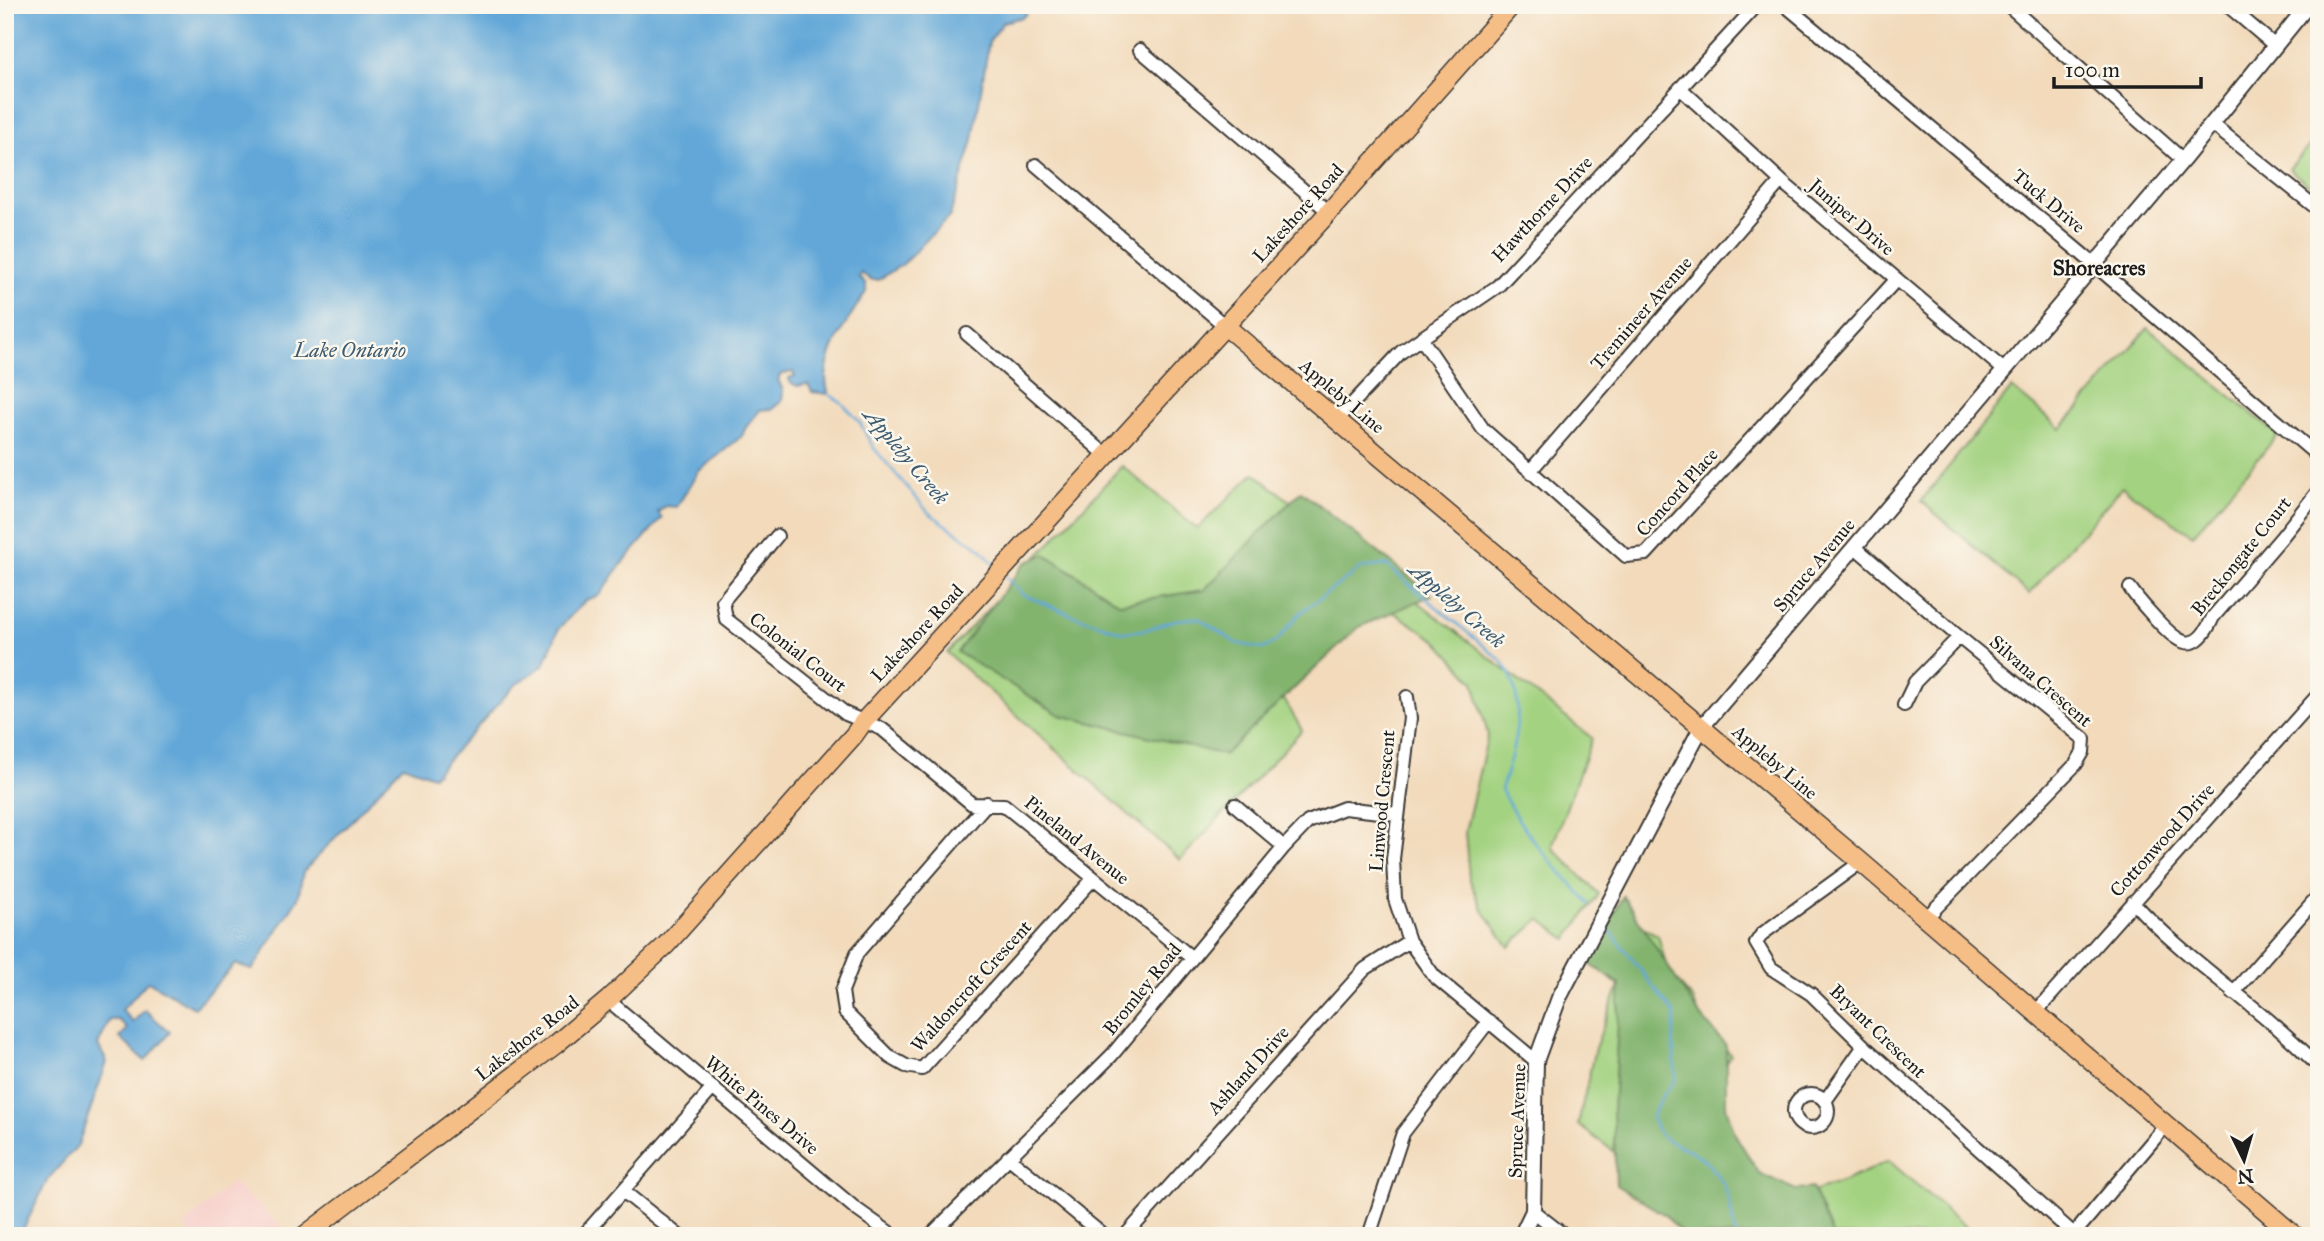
<svg xmlns="http://www.w3.org/2000/svg" width="2324" height="1241" viewBox="0 0 2324 1241" font-family="'IM FELL Great Primer',serif">
<style>
.built{fill:#f7d0cb}
.green{fill:#a3d280;stroke:#60774e;stroke-width:2}
.forest{fill:#82b46e;stroke:#4f6845;stroke-width:2}
.water{fill:#62a7d8;stroke:#3f627a;stroke-width:2}
.lines{fill:none;stroke-linecap:round;stroke-linejoin:round}
.stream{stroke:#62a7d8;stroke-width:2.5}
.minor-casing{stroke:#3c3834;stroke-width:16}
.tertiary-casing{stroke:#3c3834;stroke-width:18}
.primary-casing{stroke:#3c3834;stroke-width:21}
.minor{stroke:#fff;stroke-width:12}
.tertiary{stroke:#fff;stroke-width:14}
.primary{stroke:#f6be87;stroke-width:18}
.labels{text-anchor:middle;dominant-baseline:central;stroke-width:5;stroke-linejoin:round;paint-order:stroke}
.street-label{font-size:19px;fill:#1c1c1c;stroke:#fbf7ec}
.neighbourhood-label{font-size:21px;font-weight:bold;fill:#1c1c1c;stroke:#fbf7ec}
.water-label{font-size:21px;font-style:italic;fill:#3c5b71;stroke:#fbf7ec}
</style>
<rect width="100%" height="100%" fill="#fbf7ec"/>
<filter id="ink" filterUnits="userSpaceOnUse"><feTurbulence type="fractalNoise" baseFrequency=".0143" numOctaves="2"/><feDisplacementMap in="SourceGraphic" scale="14" xChannelSelector="R" yChannelSelector="G"/><feConvolveMatrix kernelMatrix="1 2 1 2 8 2 1 2 1" color-interpolation-filters="sRGB"/></filter>
<filter id="wash" filterUnits="userSpaceOnUse"><feTurbulence type="fractalNoise" baseFrequency=".00686" numOctaves="4" result="noise"/><feDisplacementMap in="SourceGraphic" scale="28" xChannelSelector="R" yChannelSelector="G"/><feGaussianBlur stdDeviation="1.57" result="paint"/><feColorMatrix in="noise" values="0 0 0 0 0 0 0 0 0 0 0 0 0 0 0 0 0 1.4 0 .05"/><feComposite in="paint" operator="in"/></filter>
<g filter="url(#wash)">
<rect width="100%" height="100%" fill="#f2dabb"/>
<!-- built -->
<path class="built" d="M 232,1182 L 281,1226 L 268,1236 L 191,1236 L 184,1225 Z"/>
<!-- green -->
<path class="green" d="M 2319,135 L 2319,194 L 2289,169 Z
M 2148,328 L 2278,435 L 2193,535 L 2122,487 L 2029,594 L 1921,501 L 2012,388 L 2061,429 Z
M 1122,466 L 1197,529 L 1254,473 L 1592,738 L 1552,847 L 1599,894 L 1567,939 L 1540,919 L 1509,947 L 1482,909 L 1469,878 L 1465,832 L 1488,735 L 1474,682 L 1437,641 L 1369,596 L 1267,670 L 1302,730 L 1180,860 L 947,653 Z
M 1617,915 L 1658,935 L 1666,965 L 1679,984 L 1693,999 L 1700,1018 L 1731,1055 L 1723,1066 L 1729,1142 L 1777,1205 L 1849,1179 L 1889,1161 L 1976,1236 L 1703,1236 L 1653,1180 L 1578,1125 L 1595,1048 L 1619,986 L 1595,965 Z"/>
<!-- forest -->
<path class="forest" d="M 1301,491 L 1432,595 L 1359,627 L 1224,755 L 1060,715 L 957,652 L 1025,563 L 1045,554 L 1119,603 L 1204,590 Z
M 1623,896 L 1696,1010 L 1726,1046 L 1726,1107 L 1736,1136 L 1759,1173 L 1796,1190 L 1812,1188 L 1833,1236 L 1684,1236 L 1665,1215 L 1616,1185 L 1613,1110 L 1620,984 L 1588,963 Z"/>
<!-- water -->
<path class="water" d="M 5,5 L 1033,5 L 1023,17 L 1003,22 L 989,42 L 973,140 L 950,216 L 903,264 L 878,280 L 871,280 L 861,273 L 859,278 L 866,284 L 866,292 C 849,318 816,363 829,394 L 812,392 L 808,384 L 797,386 L 790,382 L 789,378 L 795,376 L 793,372 L 781,374 L 778,379 L 783,391 L 782,401 L 772,409 L 760,410 L 746,427 L 742,436 L 698,472 L 677,507 L 666,506 L 658,512 L 662,518 L 621,565 L 600,595 L 586,600 L 559,628 L 544,665 L 514,686 L 433,776 L 403,765 L 303,872 L 298,898 L 252,970 L 235,964 L 194,1008 L 148,981 L 122,1010 L 133,1022 L 145,1010 L 170,1032 L 145,1061 L 120,1038 L 127,1029 L 119,1020 L 110,1020 L 98,1045 L 107,1062 L 78,1145 L 48,1179 L 20,1236 L 5,1236 Z"/>
<g class="lines">
<!-- stream -->
<path class="stream" d="M 829,394 L 842,403 L 859,421 L 873,447 L 929,513 L 981,549 L 997,567
M 1006,577 L 1022,594 L 1069,614 L 1123,632 L 1145,630 L 1175,620 L 1198,618 L 1236,643 L 1263,649 L 1278,640 L 1300,613 L 1361,568 L 1386,565 L 1502,661 C 1529,697 1515,750 1501,789 C 1521,833 1558,868 1589,904
M 1608,928 L 1675,1015 L 1673,1044 L 1676,1079 L 1661,1098 L 1652,1116 C 1661,1147 1673,1140 1695,1153 C 1705,1159 1716,1173 1722,1182 C 1731,1196 1731,1219 1736,1236"/>
</g>
</g>
<g filter="url(#ink)">
<g class="lines">
<defs>
<path id="minor" d="M 1785,5 L 2082,254 L 2319,457
M 2008,5 L 2183,160
M 2227,5 L 2274,45
M 1140,50 L 1329,212
M 1680,88 L 1781,181 L 2004,370
M 2212,124 L 2319,210
M 1036,165 L 1224,325
M 967,334 L 1106,455
M 1421,338 L 1483,429 L 1626,556 L 1646,554 L 1896,280
M 1338,419 L 1401,352 L 1498,286 L 1757,5
M 1531,470 L 1781,181
M 777,536 L 723,601 L 726,619 L 846,714 L 882,729 L 972,804 L 1004,805 L 1192,958
M 1855,547 L 1959,637 L 2084,739 L 2083,752 L 2076,764 L 1925,919
M 2130,588 C 2138,600 2146,608 2155,618 C 2178,643 2195,658 2213,617 L 2281,538 L 2319,490
M 1407,697 L 1410,718 L 1393,859 L 1395,899 L 1409,941 L 1434,976 L 1536,1061
M 1904,705 L 1915,682 L 1959,637
M 987,803 L 857,953 L 842,991 L 845,1012 L 890,1057 L 906,1066 L 922,1069 L 1093,879
M 1235,805 L 1284,847
M 1861,862 L 1762,934 L 1756,943 L 1771,968 L 1811,994 L 1864,1046 L 2076,1236
M 2133,902 C 2189,963 2262,1007 2319,1067
M 2233,993 L 2319,895
M 608,1000 L 856,1209 L 894,1236
M 2035,1013 L 2319,694
M1794 1111a17 17 0 1 1 34 0a17 17 0 1 1-34 0Z
M 1825,1101 L 1864,1046
M 1008,1157 L 1104,1236
M 623,1191 L 679,1236
M 1533,1211 L 1565,1236
M 2074,1234 L 2166,1125
M 583,1236 L 713,1088
M 930,1236 L 1112,1055 L 1284,847 L 1308,822 L 1344,808 L 1397,814
M 1125,1236 L 1365,969 L 1409,941
M 1369,1236 L 1403,1133 L 1489,1021"/>
<path id="tertiary" d="M 1521,1236 L 1533,1211 L 1536,1061 L 1559,998 L 1701,728 L 2183,160 L 2308,5"/>
<path id="primary" d="M 1224,325 L 1861,862 L 2295,1236
M 304,1236 L 556,1044 L 608,1000 L 666,945 L 854,735 L 864,721 L 1329,212 L 1512,5"/>
</defs>
<!-- minor casing -->
<use href="#minor" class="minor-casing"/>
<!-- tertiary casing -->
<use href="#tertiary" class="tertiary-casing"/>
<!-- primary casing -->
<use href="#primary" class="primary-casing"/>
<!-- minor -->
<use href="#minor" class="minor"/>
<!-- tertiary -->
<use href="#tertiary" class="tertiary"/>
<!-- primary -->
<use href="#primary" class="primary"/>
</g>
</g>
<g class="labels">
<!-- street labels -->
<g class="street-label">
<text transform="translate(2049 201) rotate(40)">Tuck Drive</text>
<text transform="translate(1542 209) rotate(-47)">Hawthorne Drive</text>
<text transform="translate(1298 213) rotate(-48)">Lakeshore Road</text>
<text transform="translate(1852 217) rotate(41)">Juniper Drive</text>
<text transform="translate(1641 313) rotate(-49)">Tremineer Avenue</text>
<text transform="translate(1342 396) rotate(40)">Appleby Line</text>
<text transform="translate(1677 492) rotate(-48)">Concord Place</text>
<text transform="translate(2241 556) rotate(-51)">Breckongate Court</text>
<text transform="translate(1814 565) rotate(-50)">Spruce Avenue</text>
<text transform="translate(917 633) rotate(-47)">Lakeshore Road</text>
<text transform="translate(798 652) rotate(38)">Colonial Court</text>
<text transform="translate(2041 681) rotate(41)">Silvana Crescent</text>
<text transform="translate(1775 762) rotate(40)">Appleby Line</text>
<text transform="translate(1382 801) rotate(-85)">Linwood Crescent</text>
<text transform="translate(1077 840) rotate(39)">Pineland Avenue</text>
<text transform="translate(2162 840) rotate(-48)">Cottonwood Drive</text>
<text transform="translate(971 986) rotate(-48)">Waldoncroft Crescent</text>
<text transform="translate(1142 989) rotate(-51)">Bromley Road</text>
<text transform="translate(1878 1031) rotate(44)">Bryant Crescent</text>
<text transform="translate(527 1038) rotate(-38)">Lakeshore Road</text>
<text transform="translate(1248 1070) rotate(-48)">Ashland Drive</text>
<text transform="translate(762 1105) rotate(40)">White Pines Drive</text>
<text transform="translate(1517 1121) rotate(-88)">Spruce Avenue</text>
</g>
<!-- neighbourhood labels -->
<g class="neighbourhood-label">
<text x="2099" y="268">Shoreacres</text>
</g>
<!-- water labels -->
<g class="water-label">
<text x="350" y="350">Lake Ontario</text>
<text transform="translate(906 456) rotate(50)">Appleby Creek</text>
<text transform="translate(1457 605) rotate(41)">Appleby Creek</text>
</g>
</g>
<!-- margin -->
<rect width="2324" height="1241" fill="none" stroke="#fbf7ec" stroke-width="28"/>
<!-- north arrow -->
<g transform="translate(2244 1160) rotate(175)" stroke="#fbf7ec" stroke-width="5" paint-order="stroke">
<path d="M0-5L12 26L0 18L-12 26Z" fill="#1c1c1c"/>
<text y="-10" font-size="19" font-weight="bold" text-anchor="middle" fill="#1c1c1c">N</text>
</g>
<!-- scale -->
<path d="M2054 77v10h147v-10" fill="none" stroke="#1c1c1c" stroke-width="3.5"/>
<text x="2065" y="77" font-size="21" fill="#1c1c1c" stroke="#fbf7ec" stroke-width="5" paint-order="stroke">100 m</text>
</svg>
